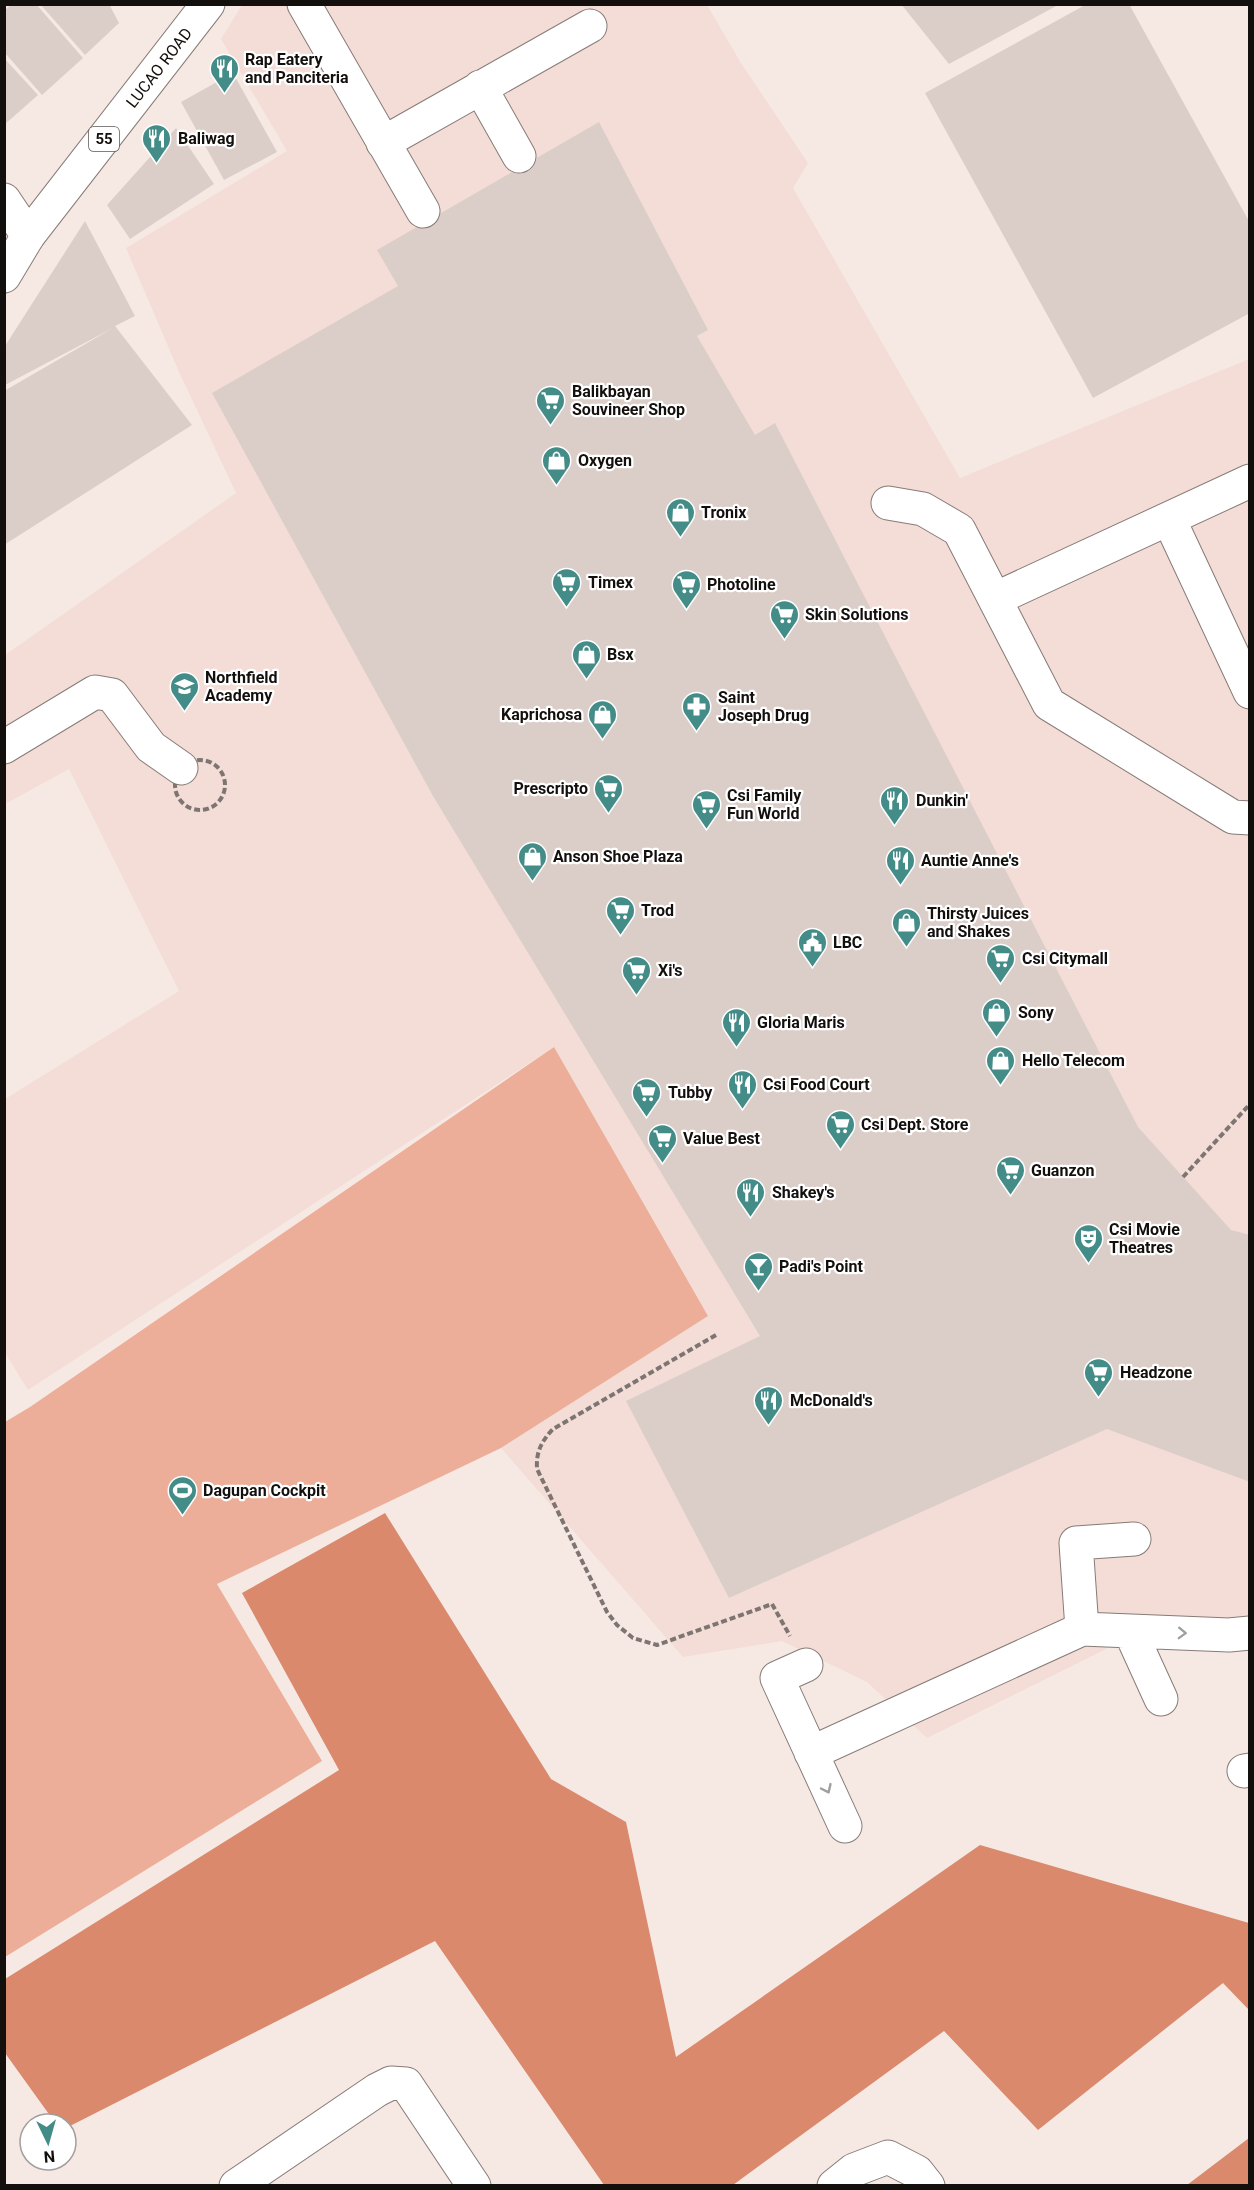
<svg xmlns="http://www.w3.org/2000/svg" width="1254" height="2190" viewBox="0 0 1254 2190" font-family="Roboto,sans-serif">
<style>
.built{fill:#f3ddd6}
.green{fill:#ecae98}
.water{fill:#da896c}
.building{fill:#dbcec9}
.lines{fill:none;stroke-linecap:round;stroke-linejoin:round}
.minor-casing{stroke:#877b77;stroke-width:35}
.highway-casing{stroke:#877b77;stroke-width:35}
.path{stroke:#7e7572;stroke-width:4;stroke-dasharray:6 3;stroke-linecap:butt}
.minor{stroke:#fff;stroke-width:33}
.highway{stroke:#fff;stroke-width:33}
.oneway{stroke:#a19f9e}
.labels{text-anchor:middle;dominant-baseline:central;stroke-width:4.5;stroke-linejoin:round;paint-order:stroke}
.shield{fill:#fff;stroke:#5a5756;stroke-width:1.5}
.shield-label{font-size:15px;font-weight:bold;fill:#130f0d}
.poi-label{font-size:16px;font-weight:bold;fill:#130f0d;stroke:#fff;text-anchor:start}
.street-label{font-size:16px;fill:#130f0d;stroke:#fff}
</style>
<rect width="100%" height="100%" fill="#f6e9e4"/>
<!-- built -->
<path class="built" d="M 242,5 L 707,5 L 741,63 L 808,163 L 793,188 L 960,478 L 1249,359 L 1249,1647 L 1110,1647 L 927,1738 L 867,1682 L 782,1641 L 683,1657 L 501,1448 L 708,1316 L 554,1047 L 28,1390 L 5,1353 L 5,1099 L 179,991 L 69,769 L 5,804 L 5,655 L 236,493 L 179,372 L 126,248 L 287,151 L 221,39 Z"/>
<!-- green -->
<path class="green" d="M 554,1047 L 708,1316 L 501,1448 L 217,1584 L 322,1761 L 5,1957 L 5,1422 L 30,1407 Z"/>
<!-- water -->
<path class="water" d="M 385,1513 L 551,1779 L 626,1822 L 676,2057 L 980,1845 L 1249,1923 L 1249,2010 L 1223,1983 L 1038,2130 L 944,2031 L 733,2185 L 604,2185 L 435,1941 L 66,2128 L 66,2124 L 56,2124 L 5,2053 L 5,1979 L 339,1770 L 242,1593 Z
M 1249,2138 L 1249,2185 L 1187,2185 Z"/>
<!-- building -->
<path class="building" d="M 12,4 L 36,4 L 83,58 L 42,95 L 5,53 L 5,10 Z
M 40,4 L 109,4 L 119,23 L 85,55 Z
M 901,4 L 1060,4 L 949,64 Z
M 1087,4 L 1129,4 L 1250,223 L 1250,313 L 1093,398 L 925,93 Z
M 4,58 L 38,95 L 4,125 Z
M 233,73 L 277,152 L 224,180 L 181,102 Z
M 599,122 L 708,330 L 697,336 L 755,435 L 775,423 L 1138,1127 L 1231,1230 L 1250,1235 L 1250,1482 L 1107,1429 L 729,1598 L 626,1401 L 760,1336 L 433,796 L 212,393 L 398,286 L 377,250 Z
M 176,128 L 214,184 L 130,239 L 107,205 Z
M 85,221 L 135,316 L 115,326 L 192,425 L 4,545 L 4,391 L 113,328 L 5,385 L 5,346 Z"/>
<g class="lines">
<defs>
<path id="minor" d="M 304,4 L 423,211
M 480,87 L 519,156
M 383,143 L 590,26
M 4,200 L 28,236
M 888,503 L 923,509 L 959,530 L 1049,704 L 1233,817 L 1250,818
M 1169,519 L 1250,692
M 995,599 L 1250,481
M 4,747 L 95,692 L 112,695 L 151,747 L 181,768
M 1082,1629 L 1076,1543 L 1134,1539
M 1130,1631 L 1161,1699
M 806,1665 L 777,1678 L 845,1826
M 811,1753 L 1082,1629 L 1229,1635 L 1250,1633
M 1244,1771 L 1250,1770
M 236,2186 L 377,2090 L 391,2083 L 406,2084 L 474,2186
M 834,2186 L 854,2170 L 888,2157 L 917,2172 L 928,2186"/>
<g id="highway">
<path id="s1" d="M 4,276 L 28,236 L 208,4"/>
</g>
</defs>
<!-- minor casing -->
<use href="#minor" class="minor-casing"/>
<!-- highway casing -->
<use href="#highway" class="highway-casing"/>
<!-- path -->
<path class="path" d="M175 785a25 25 0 1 1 50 0a25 25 0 1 1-50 0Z
M 1183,1177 L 1250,1104
M 716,1335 L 553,1429 C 541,1442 536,1452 537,1469 L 607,1612 L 617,1625 L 633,1638 L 657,1645 L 772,1604 L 790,1636"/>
<!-- minor -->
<use href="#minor" class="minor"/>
<!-- highway -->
<use href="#highway" class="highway"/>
</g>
<!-- one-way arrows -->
<defs><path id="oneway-chevron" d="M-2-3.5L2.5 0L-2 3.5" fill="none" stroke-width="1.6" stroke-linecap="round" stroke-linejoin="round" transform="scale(1.5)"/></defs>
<g class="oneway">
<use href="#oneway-chevron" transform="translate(1182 1633) rotate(2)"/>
<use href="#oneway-chevron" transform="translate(827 1789) rotate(65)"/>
</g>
<!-- icons -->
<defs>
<symbol id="restaurant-pin" viewBox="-11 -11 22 30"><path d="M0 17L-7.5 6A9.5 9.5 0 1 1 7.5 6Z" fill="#448c87" stroke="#fff"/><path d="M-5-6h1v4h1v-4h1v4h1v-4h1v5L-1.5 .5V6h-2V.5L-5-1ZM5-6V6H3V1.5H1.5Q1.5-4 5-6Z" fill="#fff"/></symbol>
<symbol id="supermarket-pin" viewBox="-11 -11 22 30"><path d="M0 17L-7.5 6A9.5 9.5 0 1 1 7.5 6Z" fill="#448c87" stroke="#fff"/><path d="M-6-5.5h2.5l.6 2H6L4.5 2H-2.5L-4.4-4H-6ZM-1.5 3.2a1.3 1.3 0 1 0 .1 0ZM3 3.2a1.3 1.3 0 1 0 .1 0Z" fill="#fff"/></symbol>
<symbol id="shop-pin" viewBox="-11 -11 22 30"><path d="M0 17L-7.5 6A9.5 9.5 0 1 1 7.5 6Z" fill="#448c87" stroke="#fff"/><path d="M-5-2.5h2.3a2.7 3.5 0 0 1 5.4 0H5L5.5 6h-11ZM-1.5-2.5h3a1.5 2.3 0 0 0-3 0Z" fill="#fff"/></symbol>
<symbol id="school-pin" viewBox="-11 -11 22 30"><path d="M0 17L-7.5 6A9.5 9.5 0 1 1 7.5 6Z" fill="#448c87" stroke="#fff"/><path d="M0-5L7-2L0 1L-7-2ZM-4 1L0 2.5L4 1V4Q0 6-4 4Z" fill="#fff"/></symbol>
<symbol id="pharmacy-pin" viewBox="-11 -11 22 30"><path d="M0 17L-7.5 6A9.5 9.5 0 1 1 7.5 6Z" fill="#448c87" stroke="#fff"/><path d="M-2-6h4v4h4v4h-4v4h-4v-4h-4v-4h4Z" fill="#fff"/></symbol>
<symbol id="civic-pin" viewBox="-11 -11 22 30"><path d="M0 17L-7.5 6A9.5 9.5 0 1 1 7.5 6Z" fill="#448c87" stroke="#fff"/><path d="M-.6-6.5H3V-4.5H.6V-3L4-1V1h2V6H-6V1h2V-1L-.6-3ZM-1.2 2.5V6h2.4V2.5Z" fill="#fff"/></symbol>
<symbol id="theatre-pin" viewBox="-11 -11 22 30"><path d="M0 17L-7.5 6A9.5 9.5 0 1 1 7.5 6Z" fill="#448c87" stroke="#fff"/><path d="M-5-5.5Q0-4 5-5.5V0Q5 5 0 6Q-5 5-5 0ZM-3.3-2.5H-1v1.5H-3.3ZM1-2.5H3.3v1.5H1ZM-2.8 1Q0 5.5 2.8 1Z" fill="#fff"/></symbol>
<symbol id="bar-pin" viewBox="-11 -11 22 30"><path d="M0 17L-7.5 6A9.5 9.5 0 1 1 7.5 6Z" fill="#448c87" stroke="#fff"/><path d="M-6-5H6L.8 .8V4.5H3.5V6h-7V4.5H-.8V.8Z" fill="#fff"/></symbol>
<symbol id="stadium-pin" viewBox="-11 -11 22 30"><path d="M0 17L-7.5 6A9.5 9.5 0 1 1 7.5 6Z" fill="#448c87" stroke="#fff"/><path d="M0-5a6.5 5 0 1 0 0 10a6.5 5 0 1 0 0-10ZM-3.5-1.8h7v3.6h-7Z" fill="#fff"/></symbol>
</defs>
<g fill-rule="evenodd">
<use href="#restaurant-pin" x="208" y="52" width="33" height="45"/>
<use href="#restaurant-pin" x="140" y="122" width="33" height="45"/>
<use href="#supermarket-pin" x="534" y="384" width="33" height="45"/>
<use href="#shop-pin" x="540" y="444" width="33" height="45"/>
<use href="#shop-pin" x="664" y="496" width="33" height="45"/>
<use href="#supermarket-pin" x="550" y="566" width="33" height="45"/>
<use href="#supermarket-pin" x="670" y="568" width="33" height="45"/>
<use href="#supermarket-pin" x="768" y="598" width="33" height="45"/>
<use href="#shop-pin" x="570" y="638" width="33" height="45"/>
<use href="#school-pin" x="168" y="670" width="33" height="45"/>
<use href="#pharmacy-pin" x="680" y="690" width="33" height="45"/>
<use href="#shop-pin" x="586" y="698" width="33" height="45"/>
<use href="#supermarket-pin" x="592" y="772" width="33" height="45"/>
<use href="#restaurant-pin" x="878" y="784" width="33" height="45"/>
<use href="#supermarket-pin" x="690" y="788" width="33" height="45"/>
<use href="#shop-pin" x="516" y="840" width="33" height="45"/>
<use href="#restaurant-pin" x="884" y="844" width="33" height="45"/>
<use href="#supermarket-pin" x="604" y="894" width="33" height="45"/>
<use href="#shop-pin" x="890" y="906" width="33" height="45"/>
<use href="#civic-pin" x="796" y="926" width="33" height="45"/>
<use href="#supermarket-pin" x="984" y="942" width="33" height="45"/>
<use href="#supermarket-pin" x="620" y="954" width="33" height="45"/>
<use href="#shop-pin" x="980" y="996" width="33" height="45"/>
<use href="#restaurant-pin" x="720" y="1006" width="33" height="45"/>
<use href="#shop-pin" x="984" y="1044" width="33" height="45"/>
<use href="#restaurant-pin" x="726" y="1068" width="33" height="45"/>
<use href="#supermarket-pin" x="630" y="1076" width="33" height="45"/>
<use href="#supermarket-pin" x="824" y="1108" width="33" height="45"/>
<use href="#supermarket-pin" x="646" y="1122" width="33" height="45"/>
<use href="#supermarket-pin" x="994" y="1154" width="33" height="45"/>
<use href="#restaurant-pin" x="734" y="1176" width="33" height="45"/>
<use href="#theatre-pin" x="1072" y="1222" width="33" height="45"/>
<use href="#bar-pin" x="742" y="1250" width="33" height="45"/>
<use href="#supermarket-pin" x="1082" y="1356" width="33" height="45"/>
<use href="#restaurant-pin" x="752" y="1384" width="33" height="45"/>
<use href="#stadium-pin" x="166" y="1474" width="33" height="45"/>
</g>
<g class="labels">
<!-- shield labels -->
<rect class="shield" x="89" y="127" width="30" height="24" rx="4.5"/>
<g class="shield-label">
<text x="104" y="139">55</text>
</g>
<!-- poi labels -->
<g class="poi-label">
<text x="245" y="59">Rap Eatery<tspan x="245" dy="18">and Panciteria</tspan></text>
<text x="178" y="138">Baliwag</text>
<text x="572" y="391">Balikbayan<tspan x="572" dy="18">Souvineer Shop</tspan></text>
<text x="578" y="460">Oxygen</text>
<text x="701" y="512">Tronix</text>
<text x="588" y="582">Timex</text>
<text x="707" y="584">Photoline</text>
<text x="805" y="614">Skin Solutions</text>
<text x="607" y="654">Bsx</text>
<text x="205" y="677">Northfield<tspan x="205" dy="18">Academy</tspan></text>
<text x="718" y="697">Saint<tspan x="718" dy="18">Joseph Drug</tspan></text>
<text x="582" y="714" text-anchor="end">Kaprichosa</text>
<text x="588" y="788" text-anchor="end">Prescripto</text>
<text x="727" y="795">Csi Family<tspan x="727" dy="18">Fun World</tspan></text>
<text x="916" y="800">Dunkin'</text>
<text x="553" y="856">Anson Shoe Plaza</text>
<text x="921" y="860">Auntie Anne's</text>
<text x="641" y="910">Trod</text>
<text x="927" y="913">Thirsty Juices<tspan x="927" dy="18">and Shakes</tspan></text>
<text x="833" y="942">LBC</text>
<text x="1022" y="958">Csi Citymall</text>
<text x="658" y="970">Xi's</text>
<text x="1018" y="1012">Sony</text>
<text x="757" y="1022">Gloria Maris</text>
<text x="1022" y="1060">Hello Telecom</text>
<text x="763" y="1084">Csi Food Court</text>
<text x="668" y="1092">Tubby</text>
<text x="861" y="1124">Csi Dept. Store</text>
<text x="683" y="1138">Value Best</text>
<text x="1031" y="1170">Guanzon</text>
<text x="772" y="1192">Shakey's</text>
<text x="1109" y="1229">Csi Movie<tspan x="1109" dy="18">Theatres</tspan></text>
<text x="779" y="1266">Padi's Point</text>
<text x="1120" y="1372">Headzone</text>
<text x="790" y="1400">McDonald's</text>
<text x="203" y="1490">Dagupan Cockpit</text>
</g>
<!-- street labels -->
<g class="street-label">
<text stroke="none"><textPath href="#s1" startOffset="260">LUCAO ROAD</textPath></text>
</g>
</g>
<!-- border -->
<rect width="1254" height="2190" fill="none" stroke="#130f0d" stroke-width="12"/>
<!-- north arrow -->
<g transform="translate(48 2142) rotate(175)"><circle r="28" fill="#ffffff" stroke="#a19f9e" stroke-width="1.5"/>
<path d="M0-4.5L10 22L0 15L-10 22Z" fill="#448c87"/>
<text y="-9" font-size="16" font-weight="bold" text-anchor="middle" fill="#130f0d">N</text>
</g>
</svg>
